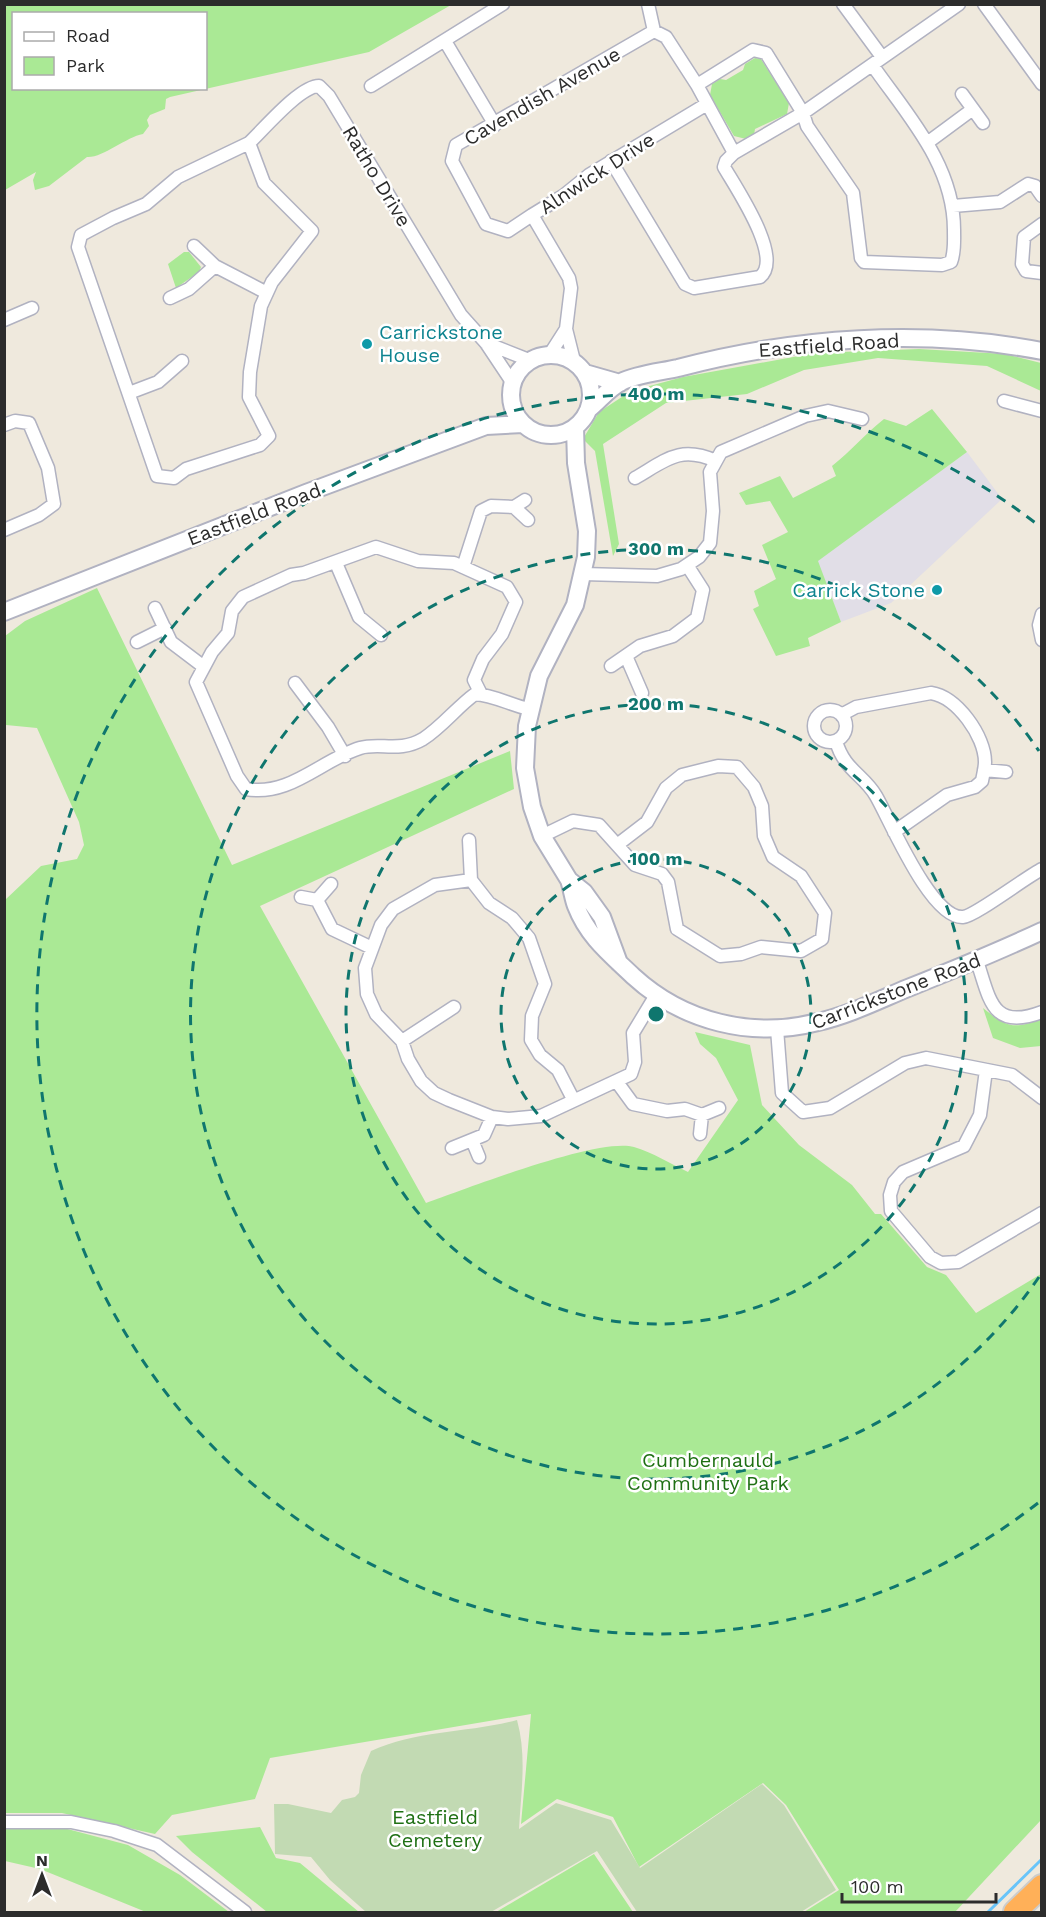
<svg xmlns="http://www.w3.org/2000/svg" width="1046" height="1917" viewBox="0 0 1046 1917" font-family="'Work Sans',sans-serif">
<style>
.industrial{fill:#e1dee7}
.green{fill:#aae995;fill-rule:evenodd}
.cemetery{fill:#c2dab3}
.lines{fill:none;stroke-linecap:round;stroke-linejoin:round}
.stream{stroke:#68c4f9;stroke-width:3}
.street-casing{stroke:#b1b2c1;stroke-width:15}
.secondary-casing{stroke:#b1b2c1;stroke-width:20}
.highway-casing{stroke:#ccc;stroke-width:26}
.street{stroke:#fff;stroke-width:12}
.secondary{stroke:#fff;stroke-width:16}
.highway{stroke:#ffb058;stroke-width:22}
.ring{fill:none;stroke:#0f766e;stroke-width:3;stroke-dasharray:10 8}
.culture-dot{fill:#0f9aa8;stroke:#fff;stroke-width:2}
.labels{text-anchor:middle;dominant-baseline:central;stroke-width:5;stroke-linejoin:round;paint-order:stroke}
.street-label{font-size:20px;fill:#2c2c2c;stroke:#fff}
.culture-label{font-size:20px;fill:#0d838f;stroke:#fff;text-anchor:start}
.park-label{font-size:20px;fill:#1f7014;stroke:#fff}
.centre{fill:#0f766e;stroke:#fff;stroke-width:3}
.ring-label{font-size:18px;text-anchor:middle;font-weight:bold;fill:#0f766e;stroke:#fff;stroke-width:5;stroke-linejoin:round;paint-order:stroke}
</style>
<rect width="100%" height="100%" fill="#efe9dd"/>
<!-- industrial -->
<path class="industrial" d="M 967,452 L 1002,499 L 891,603 L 841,622 L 817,561 Z"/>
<!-- green -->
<path class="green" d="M 5,4 L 451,4 L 451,5 L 369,52 L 170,97 L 166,99 L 165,109 L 150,115 L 147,120 L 149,126 L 143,134 C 126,137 103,158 87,157 L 49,186 L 35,190 L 33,180 L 36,172 L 5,190 ZM 14,14 L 206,14 L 206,88 L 14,88 Z
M 755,58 L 761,59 L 789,103 L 787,114 L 755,129 L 754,135 L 746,139 L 734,136 L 710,95 L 712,84 L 720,79 L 726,80 L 743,70 L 745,64 Z
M 184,252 L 189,252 L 201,267 L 199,272 L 176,288 L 168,264 Z
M 919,349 L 1005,354 L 1041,363 L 1041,391 L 987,366 L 878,358 L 804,370 L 747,394 L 666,403 L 603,444 L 619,544 L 613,556 L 595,451 L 583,439 L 599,412 L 631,391 L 683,377 L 815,353 Z
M 932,409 L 967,452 L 818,561 L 841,622 L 808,638 L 810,646 L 776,656 L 753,609 L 759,606 L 754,591 L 776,579 L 762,545 L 788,532 L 770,501 L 746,505 L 739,493 L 780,476 L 793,498 L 836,476 L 832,466 C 851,451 865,434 884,419 L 906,426 Z
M 97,588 L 232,865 L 510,751 L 514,789 L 260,906 L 426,1203 C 466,1189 598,1137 634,1147 C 652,1152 671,1164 688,1172 L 738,1100 L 716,1058 L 700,1044 L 695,1032 L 750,1045 L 762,1105 L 799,1145 L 852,1185 L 875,1214 L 881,1214 L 927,1267 L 946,1275 L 976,1313 L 1041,1274 L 1041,1820 L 955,1912 L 804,1912 L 839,1890 L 786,1805 L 763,1783 L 639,1867 L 613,1817 L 557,1799 L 521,1824 L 531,1714 L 270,1758 L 255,1799 L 172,1815 L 155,1834 L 62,1813 L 5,1813 L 5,900 L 41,866 L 77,859 L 84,845 L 79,822 L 37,728 L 6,725 L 5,721 L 5,636 L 25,621 Z
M 983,1008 C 1007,1027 1012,1030 1041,1019 L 1041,1046 L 1020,1048 L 993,1038 Z
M 56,1826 L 128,1845 L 180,1875 L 229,1912 L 146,1912 L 40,1869 L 5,1861 L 4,1829 Z
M 260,1827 L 276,1858 L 300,1863 L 359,1912 L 267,1912 L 192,1852 L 176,1836 Z
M 594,1854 L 633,1912 L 496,1912 Z"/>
<!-- cemetery -->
<path class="cemetery" d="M 517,1720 C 527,1756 521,1792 519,1829 L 556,1803 L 611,1820 L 640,1868 L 762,1784 L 784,1805 L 836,1890 L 801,1912 L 637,1912 L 597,1851 L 491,1912 L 366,1912 L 330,1880 L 311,1857 L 275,1854 L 274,1804 L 288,1804 L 331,1813 L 342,1800 L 355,1797 L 359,1793 L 361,1775 L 371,1751 C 417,1730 469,1733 517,1720 Z"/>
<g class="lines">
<!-- stream -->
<path class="stream" d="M 988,1912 L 1042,1859"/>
<defs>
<path id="street" d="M 648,4 L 654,31
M 843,4 L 882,57
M 984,4 L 1042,84
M 654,31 L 666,37 L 697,85 L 753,50 L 766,53 L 803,113 L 734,153 L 697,85
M 445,41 L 495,125
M 873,66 C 908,116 954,165 954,230 C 954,241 955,252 951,262 L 942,265 L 864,262 L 861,258 L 853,193 L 807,126 L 803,113 L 959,4
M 371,86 L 503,4
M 962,94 L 983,123
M 249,143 L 178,177 L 146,204 L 113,218 L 81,235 L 78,247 L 157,476 L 174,478 L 186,469 L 260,445 L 269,436 L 249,397 L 250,372 L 261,306 L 272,282 L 312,231 L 264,183 L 249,143 C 264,129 300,86 319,86 L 329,96 L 461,315 L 486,343 L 512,382
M 927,143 L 973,109
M 611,161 L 685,284 L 694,288 L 760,277 C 784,258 736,188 724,167 L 726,161 L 734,153
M 953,206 L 1000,202 L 1028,184 L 1035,186 L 1042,196
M 532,215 L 508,231 L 486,224 L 452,161 L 456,145 L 654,31
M 1042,224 L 1024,237 L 1022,264 L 1026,271 L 1042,273
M 215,266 L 267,293
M 170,298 L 189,289 L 215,266 L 194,246
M 4,320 L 32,308
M 486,343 L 529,360
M 550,354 L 566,329
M 574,361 L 566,329 L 571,288 L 569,278 L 532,215 L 563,196 L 589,175 L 707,104
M 129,393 L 158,382 L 182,361
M 1004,401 L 1042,411
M 4,425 L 15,421 L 29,423 L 48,468 L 54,504 L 39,515 L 4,530
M 635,478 C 666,460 680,445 716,461
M 525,500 L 514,507 L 528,520
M 336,563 L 359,617 L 381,635
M 463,567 L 481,511 L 491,506 L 514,507
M 583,574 L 657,576 L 681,569 L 699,557 L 710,543 L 713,511 L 710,472 L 721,452 L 805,416 L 828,411 L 862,419
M 155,608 L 171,642 L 204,667
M 1042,614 L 1039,625 L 1042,640
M 137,642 L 165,628
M 626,656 L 642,693
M 611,666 L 640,646 L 673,636 L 697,618 L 703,590 L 687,565
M 295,683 L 328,727 L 345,756
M 481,694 L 474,680 L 483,659 L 502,634 L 516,602 L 507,587 L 454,563 L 418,561 L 376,547 L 304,573 L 291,575 L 243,597 L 232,611 L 228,633 L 212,652 L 196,682 L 237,776 L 246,789 C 290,797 321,760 360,748 C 380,742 399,753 423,739 C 442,727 457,707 475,694 C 493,695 511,705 529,709
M814 726a16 16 0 1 1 32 0a16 16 0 1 1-32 0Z
M 841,715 L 856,707 L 931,693 C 957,697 985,736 985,762 C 985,768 983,775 982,781 L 975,787 L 947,795 L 894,832
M 836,741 C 844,770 864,775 876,796 C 890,820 931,919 963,917 C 975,916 1026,877 1042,869
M 984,770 L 1006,772
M 542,836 L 573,821 L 599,825 L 635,865 L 662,874 L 668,882 L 677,929 L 720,956 L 741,954 L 761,947 L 801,951 L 822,939 L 825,913 L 801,876 L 773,857 L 764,836 L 762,806 L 754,787 L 737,767 L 718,766 L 682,775 L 666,788 L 647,822 L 617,845
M 469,840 L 471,880
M 301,897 L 317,900 L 332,929 L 372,948
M 317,900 L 331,884
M 977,961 C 990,1000 992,1031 1042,1012
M 777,1029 L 782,1093 L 803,1112 L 830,1108 L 905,1063 L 926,1058 L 1012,1075 L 1042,1098
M 402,1041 L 454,1007
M 986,1070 L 980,1115 L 964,1146 L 903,1172 L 894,1182 L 890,1195 L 891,1211 L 930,1257 L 941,1263 L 958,1262 L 1042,1213
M 617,1082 L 633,1104 L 667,1111 L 685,1109 L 702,1115 L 719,1108
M 573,1099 L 558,1070 L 540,1055 L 531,1040 L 532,1016 L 545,984 L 529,938 L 512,918 L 489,903 L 471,880 L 435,885 L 393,909 L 381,925 L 365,968 L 367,994 L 376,1014 L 402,1041 L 408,1059 L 421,1081 L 434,1093 L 449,1100 L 492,1117 L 508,1119 L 541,1116 L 631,1074 L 635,1062 L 633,1033 L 656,995
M 700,1134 L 702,1115
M 472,1140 L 479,1157
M 452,1148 L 484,1135 L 492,1117
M 4,1822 L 71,1822 L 114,1831 L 157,1845 L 245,1912"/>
<path id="secondary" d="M511 395a40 40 0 1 1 80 0a40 40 0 1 1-80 0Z
M 585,373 L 620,383
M 589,409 C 599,401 609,388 621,382 C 637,374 660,372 678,368 C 796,337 922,328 1042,351
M 575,427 L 576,463 L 587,531 L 586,557 L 575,605 L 539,676 L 527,726 L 525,768 L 532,807 L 542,836 L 569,880 L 584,892 L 602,917 L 619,963
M 4,612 L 306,493 L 486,426 L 523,424
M 569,880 C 572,889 573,898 576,906 C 588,937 610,954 633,976 C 683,1022 752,1039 818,1022 C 849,1015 879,1000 908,988 C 953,970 997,952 1042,931"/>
<path id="highway" d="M 1015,1912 L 1042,1886"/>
</defs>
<!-- street casing -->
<use href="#street" class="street-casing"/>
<!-- secondary casing -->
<use href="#secondary" class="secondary-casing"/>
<!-- highway casing -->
<use href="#highway" class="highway-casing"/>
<!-- street -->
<use href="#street" class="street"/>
<!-- secondary -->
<use href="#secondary" class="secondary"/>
<!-- highway -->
<use href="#highway" class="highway"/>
</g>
<!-- distance rings -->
<g class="ring">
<circle cx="656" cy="1014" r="155"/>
<circle cx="656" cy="1014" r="310"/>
<path d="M1039 1277A465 465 0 1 1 1039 751"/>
<path d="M1038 1503A620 620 0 1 1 1038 525"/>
</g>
<!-- markers -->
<g class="culture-dot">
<circle cx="367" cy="344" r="6"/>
<circle cx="937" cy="590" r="6"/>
</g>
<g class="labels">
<!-- street labels -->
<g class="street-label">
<text transform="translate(542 96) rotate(-30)">Cavendish Avenue</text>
<text transform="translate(597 173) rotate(-33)">Alnwick Drive</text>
<text transform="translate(377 176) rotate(59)">Ratho Drive</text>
<text transform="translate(829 345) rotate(-4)">Eastfield Road</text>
<text transform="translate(254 514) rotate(-21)">Eastfield Road</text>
<text transform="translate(896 991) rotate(-21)">Carrickstone Road</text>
</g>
<!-- culture labels -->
<g class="culture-label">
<text x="379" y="332">Carrickstone<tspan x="379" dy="23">House</tspan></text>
<text x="925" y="590" text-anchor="end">Carrick Stone</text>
</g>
<!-- park labels -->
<g class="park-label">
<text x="708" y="1460">Cumbernauld<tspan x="708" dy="23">Community Park</tspan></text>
<text x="435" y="1817">Eastfield<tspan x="435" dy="23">Cemetery</tspan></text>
</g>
</g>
<circle cx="656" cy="1014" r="9" class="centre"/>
<g class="ring-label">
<text x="656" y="400">400 m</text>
<text x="656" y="555">300 m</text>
<text x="656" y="710">200 m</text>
<text x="656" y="865">100 m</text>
</g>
<!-- border -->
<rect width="1046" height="1917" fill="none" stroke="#2c2c2c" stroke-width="12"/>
<!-- legend -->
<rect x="12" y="12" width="195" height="78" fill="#ffffff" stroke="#ababab" stroke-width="1.5"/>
<rect x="24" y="32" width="30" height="9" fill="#ffffff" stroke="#ababab" stroke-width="1.5"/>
<text x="66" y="42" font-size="18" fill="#2c2c2c">Road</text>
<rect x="24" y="57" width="30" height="18" fill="#aae995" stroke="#ababab" stroke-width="1.5"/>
<text x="66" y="72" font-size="18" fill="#2c2c2c">Park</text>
<!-- north arrow -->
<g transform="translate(42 1875)" stroke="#ffffff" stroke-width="4.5" paint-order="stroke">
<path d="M0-4.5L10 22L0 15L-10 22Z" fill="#2c2c2c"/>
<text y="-9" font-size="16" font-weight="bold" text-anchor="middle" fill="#2c2c2c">N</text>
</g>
<!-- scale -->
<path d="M842 1893v9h154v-9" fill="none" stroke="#2c2c2c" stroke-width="3"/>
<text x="851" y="1893" font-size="18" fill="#2c2c2c" stroke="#ffffff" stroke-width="4.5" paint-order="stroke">100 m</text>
</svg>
